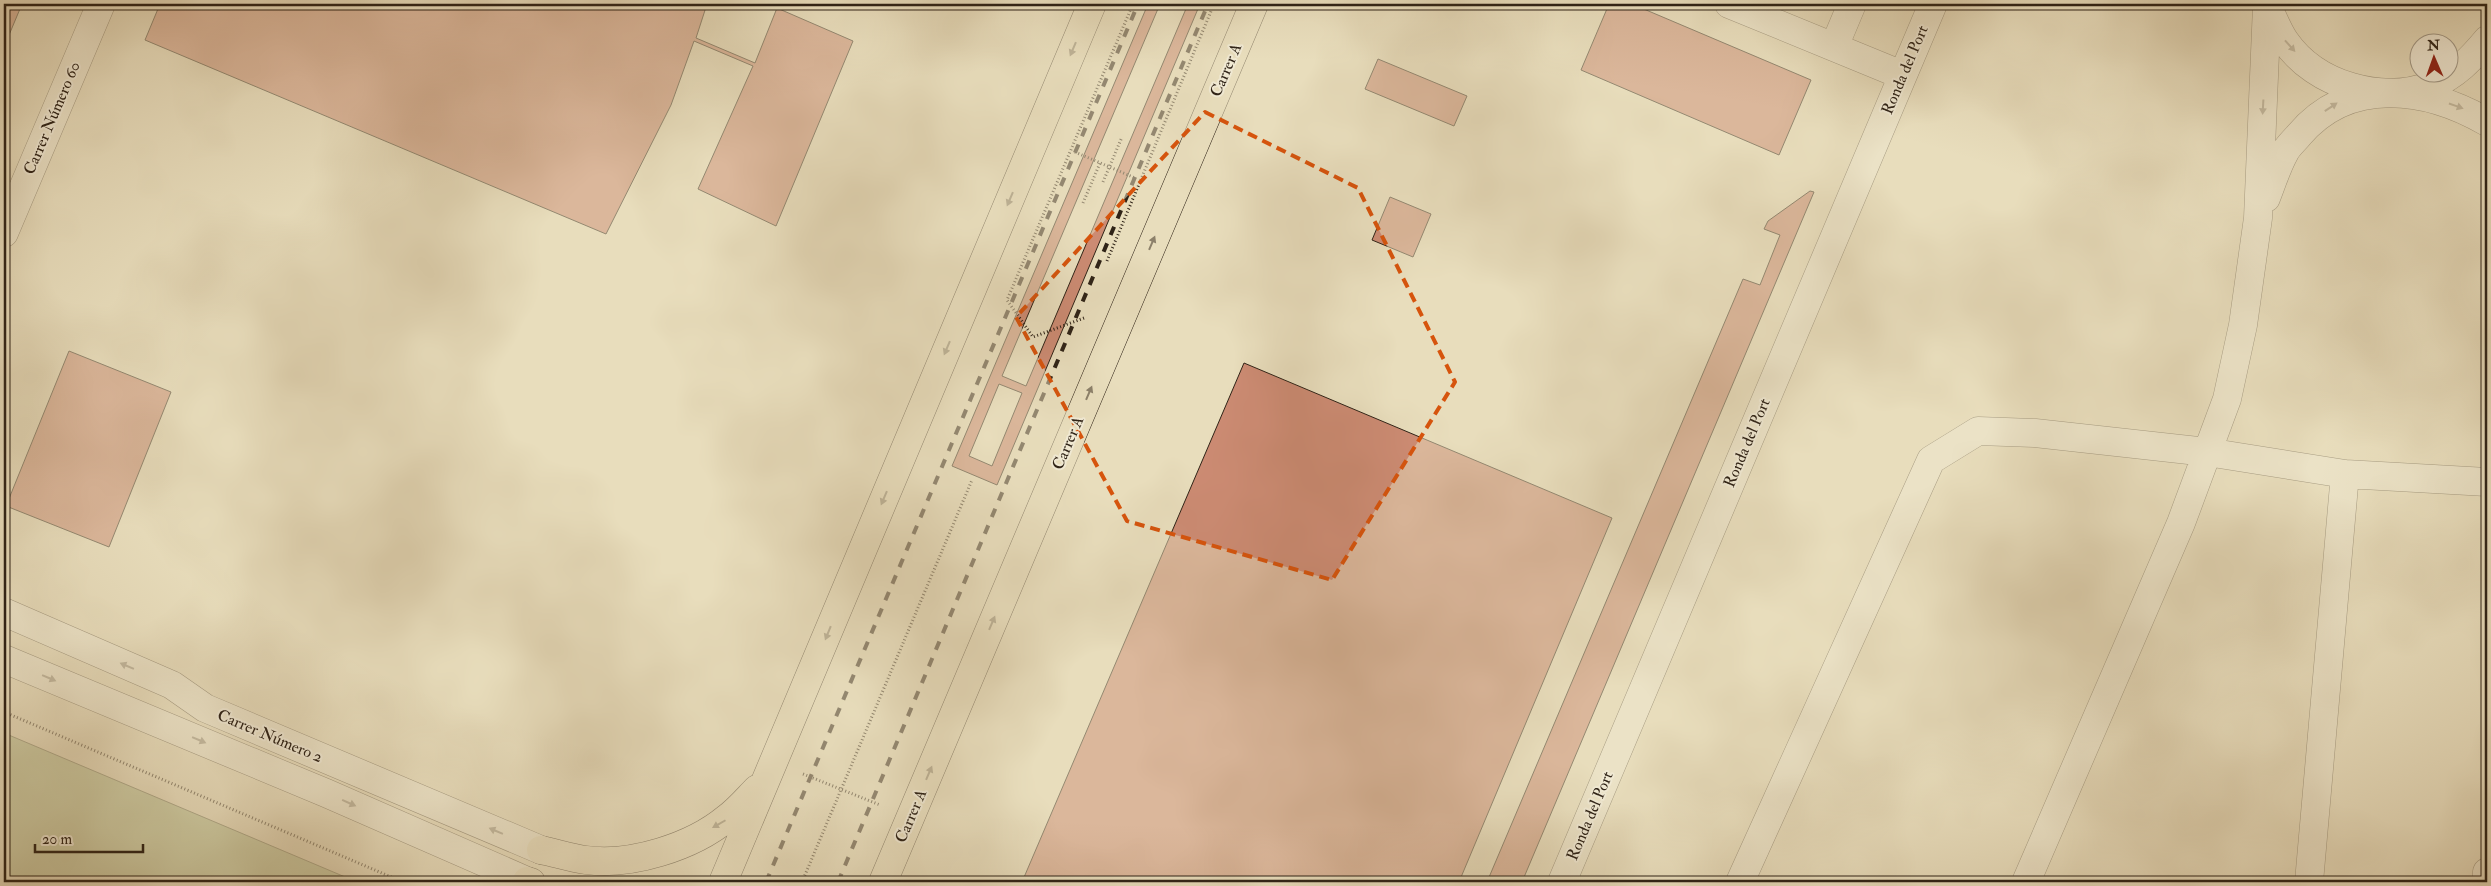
<svg xmlns="http://www.w3.org/2000/svg" width="2491" height="886" viewBox="0 0 2491 886" font-family="'IM FELL Double Pica',serif">
<style>
.green{fill:#b5c191;stroke:#727254}
.building{fill:#cc8b73;stroke:#2f2317;fill-rule:evenodd}
.lines{fill:none;stroke-linecap:round;stroke-linejoin:round}
.minor-casing{stroke:#5d5240;stroke-width:29}
.major-casing{stroke:#2f2317;stroke-width:29}
.path{stroke:#2f2317;stroke-width:3;stroke-dasharray:1 2.5;stroke-linecap:butt}
.minor{stroke:#f0e9d3;stroke-width:28}
.major{stroke:#e8ddbc;stroke-width:28}
.rail{stroke:#2f2317;stroke-width:4;stroke-dasharray:9 9;stroke-linecap:butt}
.oneway{fill:#99907e}
.oneway2{fill:#8c806a}
.marked{fill:none;stroke:#d6540d;stroke-width:4;stroke-dasharray:10 6;stroke-linejoin:round}
.labels{text-anchor:middle;dominant-baseline:central;stroke-width:4;stroke-linejoin:round;paint-order:stroke}
.street-label{font-size:16px;fill:#2f2317;stroke:#f0e9d3}
</style>
<rect width="100%" height="100%" fill="#e8ddbc"/>
<filter id="stains"><feTurbulence type="fractalNoise" baseFrequency=".004" numOctaves="4"/><feColorMatrix values="0 0 0 0 .2 0 0 0 0 .09 0 0 0 0 .02 0 0 0 .5 -.17"/></filter>
<radialGradient id="worn" r=".72"><stop offset=".6" stop-color="#630" stop-opacity="0"/><stop offset="1" stop-color="#630" stop-opacity=".3"/></radialGradient>
<!-- green -->
<path class="green" d="M 4,733 L 357,882 L 11,882 L 4,879 Z"/>
<!-- building -->
<path class="building" d="M 4,4 L 22,4 L 4,47 Z
M 160,4 L 707,4 L 696,38 L 755,63 L 777,8 L 853,41 L 776,226 L 698,189 L 753,66 L 694,41 L 671,105 L 606,234 L 145,40 Z
M 1148,4 L 1160,4 L 1002,376 L 1026,386 L 1188,4 L 1200,4 L 997,485 L 952,466 ZM 999,384 L 1022,393 L 992,466 L 969,456 Z
M 1609,4 L 1632,4 L 1811,80 L 1779,155 L 1581,70 Z
M 1378,59 L 1467,96 L 1454,126 L 1365,89 Z
M 1810,191 L 1814,192 L 1522,882 L 1487,882 L 1743,279 L 1760,285 L 1780,235 L 1764,229 L 1768,221 Z
M 1390,197 L 1431,214 L 1413,257 L 1372,240 Z
M 69,351 L 171,392 L 109,547 L 6,506 Z
M 1244,363 L 1612,518 L 1459,882 L 1022,882 Z"/>
<g class="lines">
<defs>
<path id="minor" d="M 1729,4 L 1902,75
M 2268,8 C 2274,19 2278,31 2285,41 C 2316,86 2382,104 2432,85 C 2455,76 2472,58 2487,40
M 1834,47 L 1852,4
M 2266,198 C 2272,183 2277,166 2285,152 C 2288,146 2295,140 2299,135 C 2349,76 2426,87 2487,122
M 4,233 L 101,4
M 4,612 L 172,685 L 205,708 L 541,850
M 4,659 L 326,793 L 527,881
M 1562,882 L 1933,4
M 1740,882 L 1931,460 L 1978,431 L 2035,433 L 2207,452 L 2345,474 L 2487,482
M 2026,882 L 2181,523 L 2227,399 L 2243,325 L 2258,218 L 2267,6
M 2309,882 L 2345,474
M 2486,882 L 2487,872"/>
<path id="major" d="M 541,850 C 556,853 571,858 586,860 C 631,866 692,847 727,818 C 738,810 748,798 757,789
M 527,881 L 531,882
M 723,882 L 1092,4
M 883,882 L 1254,4"/>
</defs>
<!-- minor casing -->
<use href="#minor" class="minor-casing"/>
<!-- major casing -->
<use href="#major" class="major-casing"/>
<!-- path -->
<path class="path" d="M 1075,152 L 1135,178
M 1103,182 L 1122,137
M 1083,203 L 1100,163
M 1107,261 L 1214,4
M 1084,318 L 1033,337 L 1007,300 L 1133,4
M 4,712 L 403,882
M 803,774 L 880,805
M 802,882 L 972,480"/>
<!-- minor -->
<use href="#minor" class="minor"/>
<!-- major -->
<use href="#major" class="major"/>
<!-- rail -->
<path class="rail" d="M 766,882 L 1138,4
M 838,882 L 1208,4"/>
</g>
<!-- one-way arrows -->
<defs><path id="oneway-solid" d="M-6-.8H1V-3.2L6.5 0L1 3.2V.8H-6Z" transform="scale(1.25)"/></defs>
<g class="oneway">
<use href="#oneway-solid" transform="translate(2290 46) rotate(48)"/>
<use href="#oneway-solid" transform="translate(2456 106) rotate(19)"/>
<use href="#oneway-solid" transform="translate(2263 107) rotate(93)"/>
<use href="#oneway-solid" transform="translate(2331 107) rotate(-34)"/>
<use href="#oneway-solid" transform="translate(127 666) rotate(-157)"/>
<use href="#oneway-solid" transform="translate(49 678) rotate(23)"/>
<use href="#oneway-solid" transform="translate(199 740) rotate(23)"/>
<use href="#oneway-solid" transform="translate(349 803) rotate(24)"/>
<use href="#oneway-solid" transform="translate(496 831) rotate(-157)"/>
</g>
<g class="oneway2">
<use href="#oneway-solid" transform="translate(1073 49) rotate(113)"/>
<use href="#oneway-solid" transform="translate(1010 199) rotate(113)"/>
<use href="#oneway-solid" transform="translate(1152 243) rotate(-67)"/>
<use href="#oneway-solid" transform="translate(947 348) rotate(113)"/>
<use href="#oneway-solid" transform="translate(1089 393) rotate(-67)"/>
<use href="#oneway-solid" transform="translate(884 498) rotate(113)"/>
<use href="#oneway-solid" transform="translate(992 623) rotate(-67)"/>
<use href="#oneway-solid" transform="translate(828 633) rotate(112)"/>
<use href="#oneway-solid" transform="translate(929 773) rotate(-67)"/>
<use href="#oneway-solid" transform="translate(719 824) rotate(150)"/>
</g>
<!-- marked area -->
<path d="M0 0H2491V886H0ZM 1205,112 L 1358,188 L 1455,382 L 1332,580 L 1127,521 L 1016,317 Z" fill="#e8ddbc" fill-opacity=".55" fill-rule="evenodd"/>
<path class="marked" d="M 1205,112 L 1358,188 L 1455,382 L 1332,580 L 1127,521 L 1016,317 Z"/>
<g class="labels">
<!-- street labels -->
<g class="street-label">
<text transform="translate(1226 70) rotate(-67)">Carrer A</text>
<text transform="translate(1905 70) rotate(-67)">Ronda del Port</text>
<text transform="translate(52 118) rotate(-67)">Carrer Número 60</text>
<text transform="translate(1068 443) rotate(-67)">Carrer A</text>
<text transform="translate(1747 443) rotate(-67)">Ronda del Port</text>
<text transform="translate(270 736) rotate(23)">Carrer Número 2</text>
<text transform="translate(911 816) rotate(-67)">Carrer A</text>
<text transform="translate(1590 816) rotate(-67)">Ronda del Port</text>
</g>
</g>
<!-- margin -->
<rect width="2491" height="886" fill="none" stroke="#e8ddbc" stroke-width="20"/>
<rect x="5" y="5" width="2481" height="876" fill="none" stroke="#2f2317" stroke-width="2.5"/>
<rect x="10" y="10" width="2471" height="866" fill="none" stroke="#2f2317"/>
<!-- north arrow -->
<g transform="translate(2434 58) rotate(358)"><circle r="24" fill="#f0e9d3" stroke="#a39a88"/>
<path d="M0-4L9 19L0 12L-9 19Z" fill="#8f2418"/>
<text y="-8" font-size="14" font-weight="bold" text-anchor="middle" fill="#2f2317">N</text>
</g>
<!-- scale -->
<path d="M35 844v8h108v-8" fill="none" stroke="#2f2317" stroke-width="2.5"/>
<text x="42" y="844" font-size="15" fill="#2f2317" stroke="#f0e9d3" stroke-width="4" paint-order="stroke">20 m</text>
<rect width="100%" height="100%" filter="url(#stains)"/>
<rect width="100%" height="100%" fill="url(#worn)"/>
</svg>
